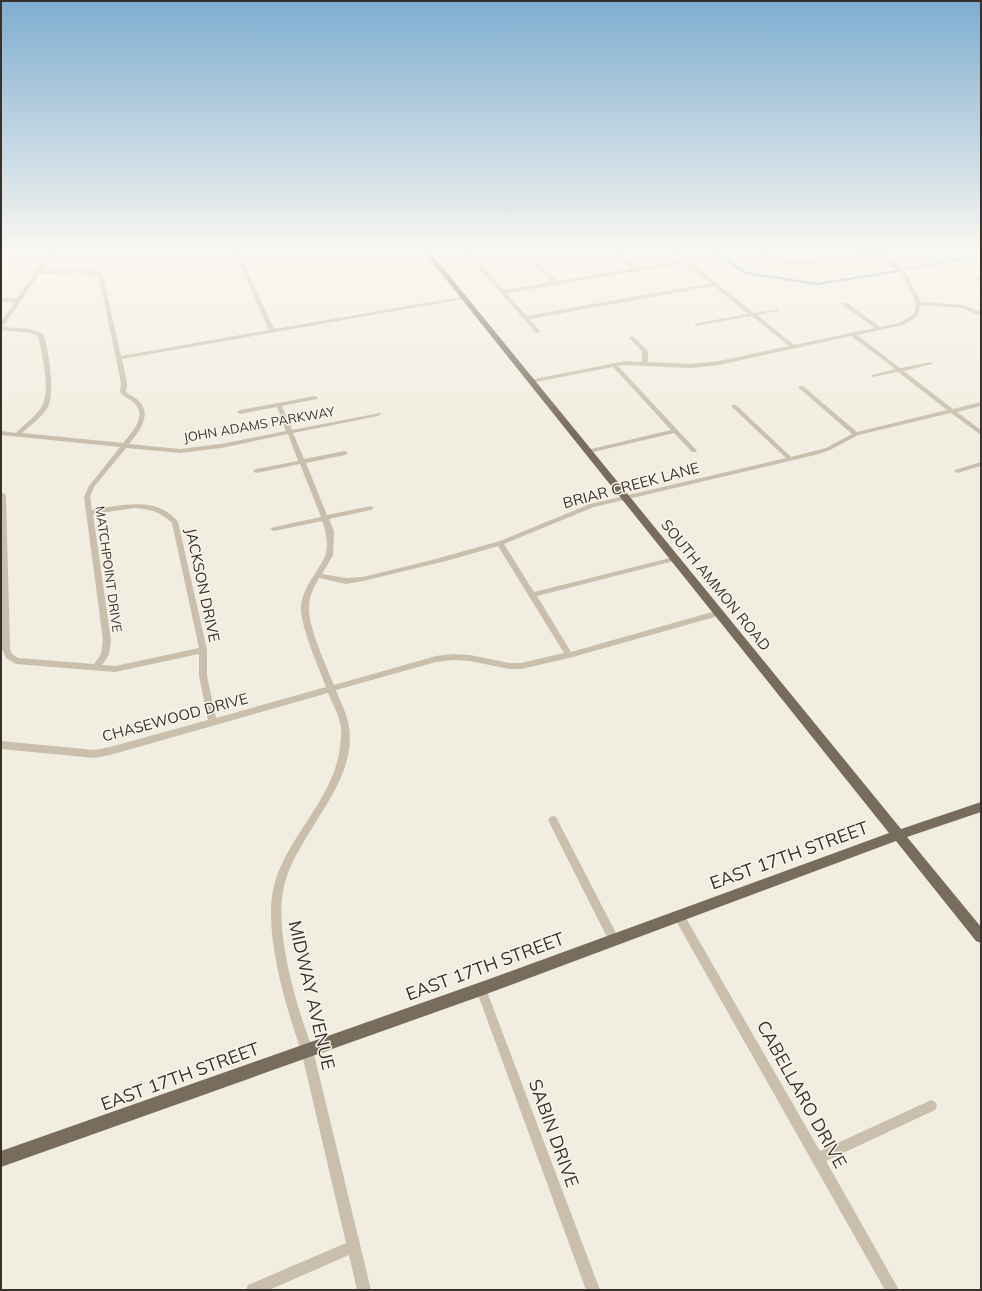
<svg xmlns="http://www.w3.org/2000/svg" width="982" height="1291" viewBox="0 0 982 1291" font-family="Mulish,sans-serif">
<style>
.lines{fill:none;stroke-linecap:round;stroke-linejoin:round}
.canal{fill:#80a2ad;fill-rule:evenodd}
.minor{fill:#c9bfac;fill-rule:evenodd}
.major{fill:#786c5d;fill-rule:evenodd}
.labels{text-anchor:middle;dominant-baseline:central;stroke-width:3;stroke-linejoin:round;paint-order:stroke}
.far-street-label{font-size:13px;fill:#38312a;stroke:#f9f6ec}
.street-label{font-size:15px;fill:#38312a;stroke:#f9f6ec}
.near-street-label{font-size:18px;fill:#38312a;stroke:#f9f6ec}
</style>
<rect width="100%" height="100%" fill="#f1ede0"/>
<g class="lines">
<!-- canal -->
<path class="canal" d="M 713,252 L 718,252 L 747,272 L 817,283 L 898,270 L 900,271 L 898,272 L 817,285 L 744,274 Z
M 981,254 L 981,256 L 906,270 L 904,269 Z"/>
<!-- minor -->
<path class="minor" d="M 50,252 L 54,252 L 41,271 C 57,271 91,265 103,276 L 121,356 L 269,330 L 234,252 L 238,252 L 274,329 L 466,296 L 467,297 L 464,299 L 122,359 L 127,383 L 126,392 C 130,396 136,397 139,401 C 153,415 138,433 129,444 L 180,449 L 221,444 L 286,431 L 277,407 L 240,414 L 237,412 L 240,410 L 315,396 L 318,398 L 317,399 L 282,406 L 292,430 L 380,413 L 381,414 L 378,416 L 293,433 L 304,459 L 345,451 L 348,453 L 345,455 L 306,463 L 327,515 L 371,506 L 374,508 L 371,510 L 329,519 L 334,531 L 333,555 L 322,574 L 346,578 L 363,577 L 432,560 L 500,541 L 590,504 L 786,458 L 732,407 L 732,405 L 736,405 L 791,457 L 826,448 L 852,434 L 799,388 L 799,386 L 803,386 L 857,432 L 947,410 L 898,372 L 872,377 L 872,375 L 895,369 L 851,336 L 719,365 L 691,368 L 625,365 L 618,366 L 697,451 L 696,452 L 692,452 L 674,433 L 589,453 L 587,452 L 587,450 L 671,430 L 613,367 L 531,383 L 528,381 L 529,380 L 625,361 L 642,362 L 642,351 L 629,338 L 632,336 L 648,351 L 648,362 L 691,364 L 719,361 L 789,346 L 752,316 L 695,326 L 695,324 L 697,323 L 748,314 L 714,286 L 529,319 L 541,332 L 536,333 L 465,252 L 469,252 L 504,290 L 552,282 L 524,252 L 528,252 L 557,281 L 632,269 L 613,252 L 618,252 L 637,268 L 682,260 L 673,252 L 678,252 L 754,313 L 778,309 L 778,311 L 757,315 L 794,345 L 875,328 L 843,305 L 843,303 L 847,303 L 880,327 L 899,323 L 914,314 L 916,303 L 902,274 L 879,256 L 851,258 L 802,265 L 779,263 L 769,259 L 758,252 L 763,252 L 782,260 L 802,262 L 881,252 L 906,272 L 921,302 L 962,305 L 981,312 L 981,316 L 961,308 L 921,305 L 918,316 L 903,325 L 857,335 L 900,368 L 932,362 L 932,364 L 904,371 L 953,409 L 981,402 L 981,406 L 957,412 L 981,430 L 981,435 L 951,413 L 858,435 L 830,450 L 819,454 L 594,507 L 504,544 L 534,592 L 674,557 L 678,559 L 674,561 L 537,596 L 571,652 L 719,610 L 722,611 L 723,613 L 722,615 L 569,658 L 521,669 L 509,669 L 470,661 L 453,660 L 436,662 L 336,690 C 340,701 348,716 349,727 C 358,786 293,836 283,891 C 275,934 297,1009 313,1050 L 371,1290 L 357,1290 L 349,1255 L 269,1290 L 246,1290 L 248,1285 L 346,1243 L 301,1050 C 286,1009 264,933 273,890 C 284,840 329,805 339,754 C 340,746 342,735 341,727 C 339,715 332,703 328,693 L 110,755 L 94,758 L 1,749 L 1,741 L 94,750 L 110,747 L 208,720 L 199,676 L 199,654 L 115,672 L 16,664 L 6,658 L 2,649 L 1,493 L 3,493 L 6,495 L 10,649 L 12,654 L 18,658 L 94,664 L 101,654 L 103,640 L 84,497 L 89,486 L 120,447 L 1,435 L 1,431 L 16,433 C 24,424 36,417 42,406 C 51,389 42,355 38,336 L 30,333 L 1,330 L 1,322 L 15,302 L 1,302 L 1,298 L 17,298 ZM 685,263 L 711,283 L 527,316 L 506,293 ZM 81,273 L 95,275 L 99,277 L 121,383 L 120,392 C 124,398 131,399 135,404 C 147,417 131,434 123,443 L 22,433 C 31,425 42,417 48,407 C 55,392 49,349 43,334 L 31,329 L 3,327 L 39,274 ZM 288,434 L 298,461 L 256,469 L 253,471 L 256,473 L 300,464 L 321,517 L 274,527 L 270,529 L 274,531 L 322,521 C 326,530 329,547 325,556 C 317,574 304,585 301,605 C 299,624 319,668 326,687 L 216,718 L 207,676 L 207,650 L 178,522 C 158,496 121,505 92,510 L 90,497 L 94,487 L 126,448 L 180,453 L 221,448 ZM 135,508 C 150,509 161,512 172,523 L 199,648 L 115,666 L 102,665 L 109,655 L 111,640 L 93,514 ZM 498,546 L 564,653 L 521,663 L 509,663 L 470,655 L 453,654 L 436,656 L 334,685 C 326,665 308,627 309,607 C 309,596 314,587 319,578 L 346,584 L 363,581 L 450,560 Z
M 976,278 L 981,279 L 981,282 L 976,280 Z
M 981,462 L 981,466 L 957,473 L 954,471 L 955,470 Z
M 553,816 L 556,817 L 618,937 L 619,940 L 618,943 L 614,945 L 610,943 L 548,820 L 550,817 Z
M 679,911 L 683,913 L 820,1151 L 927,1102 L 931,1100 L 935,1102 L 937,1106 L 935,1110 L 826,1161 L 899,1290 L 885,1290 L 675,919 L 674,916 L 675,913 Z
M 481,984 L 485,985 L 486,989 L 600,1290 L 586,1290 L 476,989 L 477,985 Z"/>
<!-- major -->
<path class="major" d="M 424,252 L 430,252 L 901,829 L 981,802 L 981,812 L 907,837 L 981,927 L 981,943 L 976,941 L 896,841 L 481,996 L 1,1167 L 1,1151 L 481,982 L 889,833 Z"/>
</g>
<!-- sky -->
<linearGradient id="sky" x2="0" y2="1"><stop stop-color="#7eadd0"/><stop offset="0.58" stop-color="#f9f7f1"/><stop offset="1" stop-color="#f9f7f1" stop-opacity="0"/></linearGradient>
<rect width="982" height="432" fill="url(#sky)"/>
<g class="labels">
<!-- far-street labels -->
<g class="far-street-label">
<text transform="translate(259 424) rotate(-10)">JOHN ADAMS PARKWAY</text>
<text transform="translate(109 569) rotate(82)">MATCHPOINT DRIVE</text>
</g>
<!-- street labels -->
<g class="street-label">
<text transform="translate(631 485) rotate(-15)">BRIAR CREEK LANE</text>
<text transform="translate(203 585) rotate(78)">JACKSON DRIVE</text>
<text transform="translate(716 585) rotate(51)">SOUTH AMMON ROAD</text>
<text transform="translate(175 717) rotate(-15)">CHASEWOOD DRIVE</text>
</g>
<!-- near-street labels -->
<g class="near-street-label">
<text transform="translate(789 855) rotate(-20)">EAST 17TH STREET</text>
<text transform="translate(485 966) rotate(-20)">EAST 17TH STREET</text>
<text transform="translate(312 995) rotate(77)">MIDWAY AVENUE</text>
<text transform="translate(180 1076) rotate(-20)">EAST 17TH STREET</text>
<text transform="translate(802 1094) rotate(61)">CABELLARO DRIVE</text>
<text transform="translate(554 1133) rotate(70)">SABIN DRIVE</text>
</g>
</g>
<!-- border -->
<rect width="982" height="1291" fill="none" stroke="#38312a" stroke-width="4"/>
</svg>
